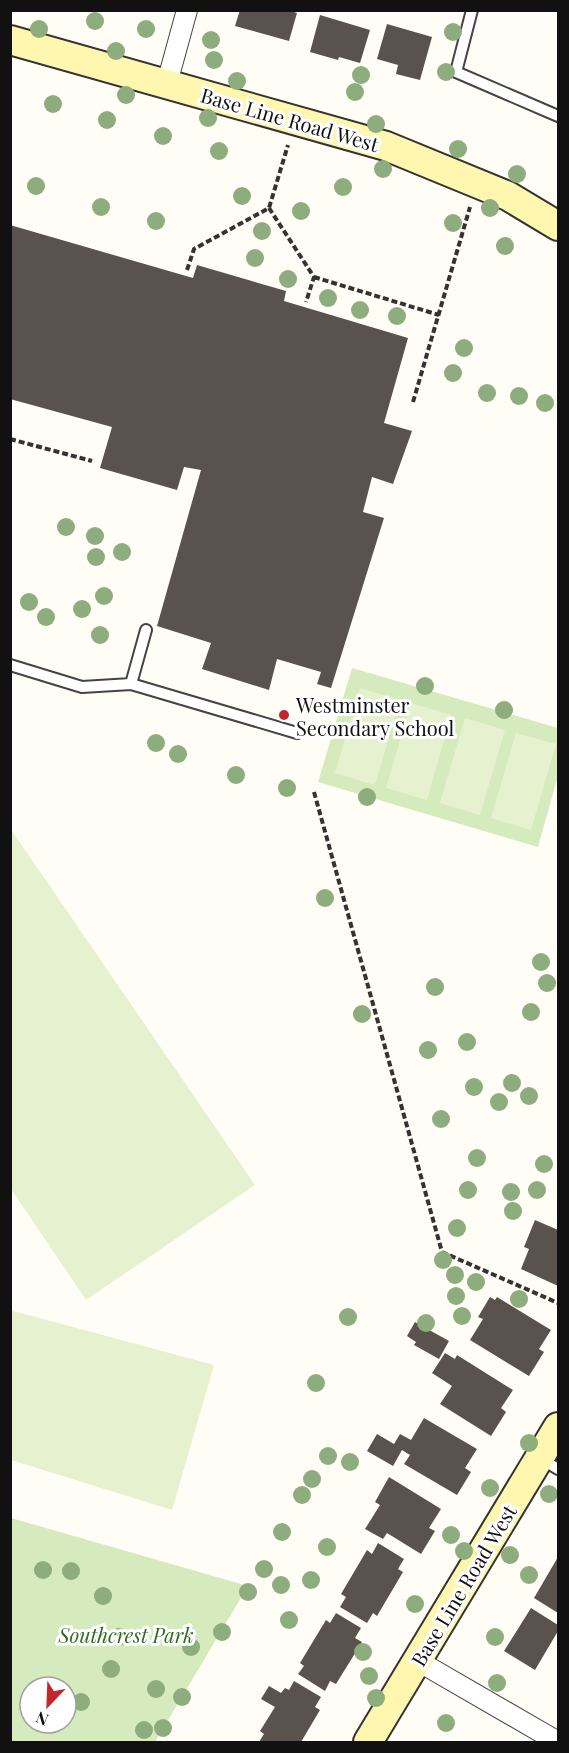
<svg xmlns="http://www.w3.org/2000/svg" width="569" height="1753" viewBox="0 0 569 1753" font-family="'Playfair Display',serif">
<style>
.park{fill:#d5ebbd;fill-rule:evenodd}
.pitch{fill:#e6f2cf}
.building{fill:#5a524d}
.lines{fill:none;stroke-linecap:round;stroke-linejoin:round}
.lane-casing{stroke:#444;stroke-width:14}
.street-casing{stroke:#444;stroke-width:22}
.secondary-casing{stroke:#333;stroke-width:32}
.path{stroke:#333;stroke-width:4;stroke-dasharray:6 3;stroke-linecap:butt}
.lane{stroke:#fff;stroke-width:10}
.street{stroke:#fff;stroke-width:20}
.secondary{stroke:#fff6b0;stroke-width:28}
.tree{fill:#8dad7f}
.poi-dot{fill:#c4262e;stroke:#fff;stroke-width:2}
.labels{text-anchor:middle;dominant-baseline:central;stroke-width:6;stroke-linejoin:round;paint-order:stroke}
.street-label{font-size:20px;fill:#111;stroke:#fff}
.poi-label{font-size:20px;fill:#111;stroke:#fff;text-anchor:start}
.park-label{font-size:20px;font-style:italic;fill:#2f6b1f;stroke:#fff}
</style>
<rect width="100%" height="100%" fill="#fffdf5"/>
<!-- park -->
<path class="park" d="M 352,668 L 558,728 L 558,776 L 538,847 L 318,782 Z
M 11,1518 L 248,1586 L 155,1742 L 11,1742 ZM 30,1687 L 66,1687 L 66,1723 L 30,1723 Z"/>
<!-- pitch -->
<path class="pitch" d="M 360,688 L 400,700 L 375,785 L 335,773 Z
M 411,703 L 451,715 L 427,800 L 386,788 Z
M 465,718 L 505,730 L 480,815 L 440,803 Z
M 516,733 L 556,744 L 531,830 L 491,818 Z
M 10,828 L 255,1185 L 86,1300 L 11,1189 Z
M 10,1310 L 214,1365 L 172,1510 L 11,1460 Z"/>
<!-- building -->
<path class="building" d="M 240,10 L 288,10 L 297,13 L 289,41 L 235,26 Z
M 320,15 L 370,30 L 360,63 L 339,57 L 338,60 L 310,52 Z
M 387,24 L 432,37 L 420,80 L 396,74 L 398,65 L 377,59 Z
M 10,225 L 193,278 L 197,265 L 286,291 L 284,301 L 408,338 L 384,423 L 412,431 L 393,484 L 372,477 L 363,512 L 384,518 L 331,688 L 317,684 L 321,672 L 277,659 L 269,690 L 202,669 L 211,643 L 157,626 L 201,470 L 184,467 L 177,490 L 100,468 L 112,427 L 10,399 Z
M 535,1220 L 558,1230 L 558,1286 L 521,1269 L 529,1249 L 524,1247 Z
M 490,1297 L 495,1300 L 497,1297 L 551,1330 L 539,1349 L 544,1352 L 529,1376 L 470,1340 L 483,1319 L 478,1317 Z
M 415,1322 L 449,1341 L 439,1359 L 414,1345 L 416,1342 L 407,1336 Z
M 445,1353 L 455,1359 L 457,1355 L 513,1390 L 501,1408 L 506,1412 L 491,1436 L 440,1404 L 452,1386 L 432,1373 Z
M 424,1418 L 477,1449 L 465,1468 L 471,1472 L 457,1495 L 404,1464 L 410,1455 L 402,1450 L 393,1466 L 367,1451 L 377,1434 L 394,1444 L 400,1434 L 411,1440 Z
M 389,1477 L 441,1509 L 429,1528 L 435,1531 L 421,1554 L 387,1533 L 383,1539 L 365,1529 L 380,1505 L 375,1502 Z
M 378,1543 L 404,1559 L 398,1569 L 403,1572 L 377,1616 L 373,1613 L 367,1623 L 340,1607 L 346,1597 L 341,1594 L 367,1550 L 372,1554 Z
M 558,1557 L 558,1613 L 534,1598 Z
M 531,1608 L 558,1625 L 558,1631 L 535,1670 L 504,1651 Z
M 336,1613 L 361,1628 L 355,1638 L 362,1642 L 336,1684 L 330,1681 L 325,1691 L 298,1674 L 304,1666 L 300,1663 L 326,1620 L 330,1623 Z
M 294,1681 L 321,1697 L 315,1707 L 320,1710 L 301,1742 L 259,1742 L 264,1734 L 260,1731 L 275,1707 L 261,1699 L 269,1686 L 281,1693 L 285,1688 L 289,1690 Z"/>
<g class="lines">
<defs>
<path id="lane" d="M 472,10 L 456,72 L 558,116
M 10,665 L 82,687 L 131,684 L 297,733
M 131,684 L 146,630
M 540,1458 L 558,1469"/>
<path id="street" d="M 167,83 L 187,10
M 418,1661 L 558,1742"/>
<path id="secondary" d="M 10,40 L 386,146 L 508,196 L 558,226
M 368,1742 L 558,1427"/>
</defs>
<!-- lane casing -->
<use href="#lane" class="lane-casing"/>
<!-- street casing -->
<use href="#street" class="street-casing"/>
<!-- secondary casing -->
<use href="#secondary" class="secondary-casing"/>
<!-- path -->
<path class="path" d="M 269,208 L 314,277 L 306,302
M 187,270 L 194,249 L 269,208 L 288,145
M 314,277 L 439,315
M 413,402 L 470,207
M 10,439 L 92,461
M 314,792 L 442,1252 L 558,1303"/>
<!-- lane -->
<use href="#lane" class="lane"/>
<!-- street -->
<use href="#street" class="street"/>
<!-- secondary -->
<use href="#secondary" class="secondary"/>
</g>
<!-- trees -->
<g class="tree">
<circle cx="95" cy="21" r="9"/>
<circle cx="39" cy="29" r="9"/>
<circle cx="146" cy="29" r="9"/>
<circle cx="453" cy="32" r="9"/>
<circle cx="211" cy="40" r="9"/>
<circle cx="116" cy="51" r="9"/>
<circle cx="214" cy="60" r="9"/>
<circle cx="446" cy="72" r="9"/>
<circle cx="361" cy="75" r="9"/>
<circle cx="237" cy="81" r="9"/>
<circle cx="355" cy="92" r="9"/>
<circle cx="126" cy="95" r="9"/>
<circle cx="53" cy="104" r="9"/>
<circle cx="208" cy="118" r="9"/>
<circle cx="107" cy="120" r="9"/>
<circle cx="376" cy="124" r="9"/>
<circle cx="163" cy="136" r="9"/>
<circle cx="458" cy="149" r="9"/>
<circle cx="219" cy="151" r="9"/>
<circle cx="383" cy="169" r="9"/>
<circle cx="517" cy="174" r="9"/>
<circle cx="36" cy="186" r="9"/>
<circle cx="343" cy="187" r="9"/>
<circle cx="242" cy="196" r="9"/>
<circle cx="101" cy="207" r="9"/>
<circle cx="490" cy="208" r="9"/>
<circle cx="301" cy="211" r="9"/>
<circle cx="156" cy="221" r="9"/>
<circle cx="453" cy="223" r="9"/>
<circle cx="262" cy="231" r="9"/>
<circle cx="505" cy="246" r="9"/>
<circle cx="255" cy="258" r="9"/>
<circle cx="288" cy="279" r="9"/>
<circle cx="328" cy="298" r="9"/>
<circle cx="360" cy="310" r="9"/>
<circle cx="397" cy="316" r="9"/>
<circle cx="464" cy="348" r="9"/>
<circle cx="453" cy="373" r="9"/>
<circle cx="487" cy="393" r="9"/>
<circle cx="519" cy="396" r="9"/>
<circle cx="545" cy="403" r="9"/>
<circle cx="66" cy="527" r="9"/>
<circle cx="95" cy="536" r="9"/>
<circle cx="122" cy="552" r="9"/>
<circle cx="96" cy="557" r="9"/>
<circle cx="104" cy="596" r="9"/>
<circle cx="29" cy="602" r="9"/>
<circle cx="82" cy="609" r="9"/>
<circle cx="46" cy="617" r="9"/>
<circle cx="100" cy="635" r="9"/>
<circle cx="425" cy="686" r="9"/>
<circle cx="504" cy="710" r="9"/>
<circle cx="156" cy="743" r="9"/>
<circle cx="178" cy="754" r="9"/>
<circle cx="236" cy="775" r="9"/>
<circle cx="287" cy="788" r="9"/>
<circle cx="367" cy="797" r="9"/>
<circle cx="325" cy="898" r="9"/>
<circle cx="541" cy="962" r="9"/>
<circle cx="547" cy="983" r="9"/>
<circle cx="435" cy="987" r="9"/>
<circle cx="531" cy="1012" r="9"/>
<circle cx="362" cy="1014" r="9"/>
<circle cx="467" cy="1042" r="9"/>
<circle cx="428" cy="1050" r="9"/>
<circle cx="512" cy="1083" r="9"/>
<circle cx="474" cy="1087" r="9"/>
<circle cx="529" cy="1096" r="9"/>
<circle cx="499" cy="1102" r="9"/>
<circle cx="441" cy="1119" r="9"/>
<circle cx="477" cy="1158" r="9"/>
<circle cx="544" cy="1164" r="9"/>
<circle cx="468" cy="1190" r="9"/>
<circle cx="537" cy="1190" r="9"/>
<circle cx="511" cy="1192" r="9"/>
<circle cx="513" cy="1211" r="9"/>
<circle cx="457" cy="1228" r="9"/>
<circle cx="443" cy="1260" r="9"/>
<circle cx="455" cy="1275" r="9"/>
<circle cx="476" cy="1282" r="9"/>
<circle cx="456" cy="1296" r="9"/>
<circle cx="519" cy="1299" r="9"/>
<circle cx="462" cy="1316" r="9"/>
<circle cx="348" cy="1317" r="9"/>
<circle cx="426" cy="1323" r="9"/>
<circle cx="316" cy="1383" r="9"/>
<circle cx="529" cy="1443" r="9"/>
<circle cx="328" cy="1456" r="9"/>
<circle cx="350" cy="1462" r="9"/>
<circle cx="312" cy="1479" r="9"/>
<circle cx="490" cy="1488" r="9"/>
<circle cx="549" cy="1494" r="9"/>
<circle cx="302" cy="1495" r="9"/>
<circle cx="282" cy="1532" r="9"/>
<circle cx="451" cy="1535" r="9"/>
<circle cx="327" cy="1547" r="9"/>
<circle cx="464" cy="1551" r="9"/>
<circle cx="510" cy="1555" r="9"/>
<circle cx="264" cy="1569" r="9"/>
<circle cx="43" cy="1570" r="9"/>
<circle cx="71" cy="1571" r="9"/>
<circle cx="529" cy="1575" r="9"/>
<circle cx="311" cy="1580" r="9"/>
<circle cx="281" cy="1585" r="9"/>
<circle cx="248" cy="1592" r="9"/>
<circle cx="103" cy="1596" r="9"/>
<circle cx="415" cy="1604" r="9"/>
<circle cx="289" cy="1620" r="9"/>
<circle cx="222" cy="1632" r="9"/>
<circle cx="119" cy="1637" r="9"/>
<circle cx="495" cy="1637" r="9"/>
<circle cx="191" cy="1647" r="9"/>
<circle cx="363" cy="1652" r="9"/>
<circle cx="111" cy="1669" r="9"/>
<circle cx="369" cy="1676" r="9"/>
<circle cx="497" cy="1683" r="9"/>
<circle cx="156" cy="1689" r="9"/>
<circle cx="182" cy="1697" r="9"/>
<circle cx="376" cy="1698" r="9"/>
<circle cx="81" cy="1702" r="9"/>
<circle cx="446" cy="1723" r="9"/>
<circle cx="163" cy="1728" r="9"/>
<circle cx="144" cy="1730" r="9"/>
</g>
<!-- markers -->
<circle class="poi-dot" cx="284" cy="715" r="6"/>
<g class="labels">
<!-- street labels -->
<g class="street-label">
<text transform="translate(290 119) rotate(16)">Base Line Road West</text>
<text transform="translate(463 1585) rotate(-59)">Base Line Road West</text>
</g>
<!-- poi labels -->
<g class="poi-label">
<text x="296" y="704">Westminster<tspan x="296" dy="23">Secondary School</tspan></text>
</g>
<!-- park labels -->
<g class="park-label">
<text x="126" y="1634">Southcrest Park</text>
</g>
</g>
<!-- border -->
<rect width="569" height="1753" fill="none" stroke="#111111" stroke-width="24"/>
<!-- north arrow -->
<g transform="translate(48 1705) rotate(203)"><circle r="28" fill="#ffffff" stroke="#a0a0a0" stroke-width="1.5"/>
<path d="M0-4.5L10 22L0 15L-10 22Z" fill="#c4262e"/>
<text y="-9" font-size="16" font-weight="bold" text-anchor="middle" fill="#111111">N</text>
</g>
</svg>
